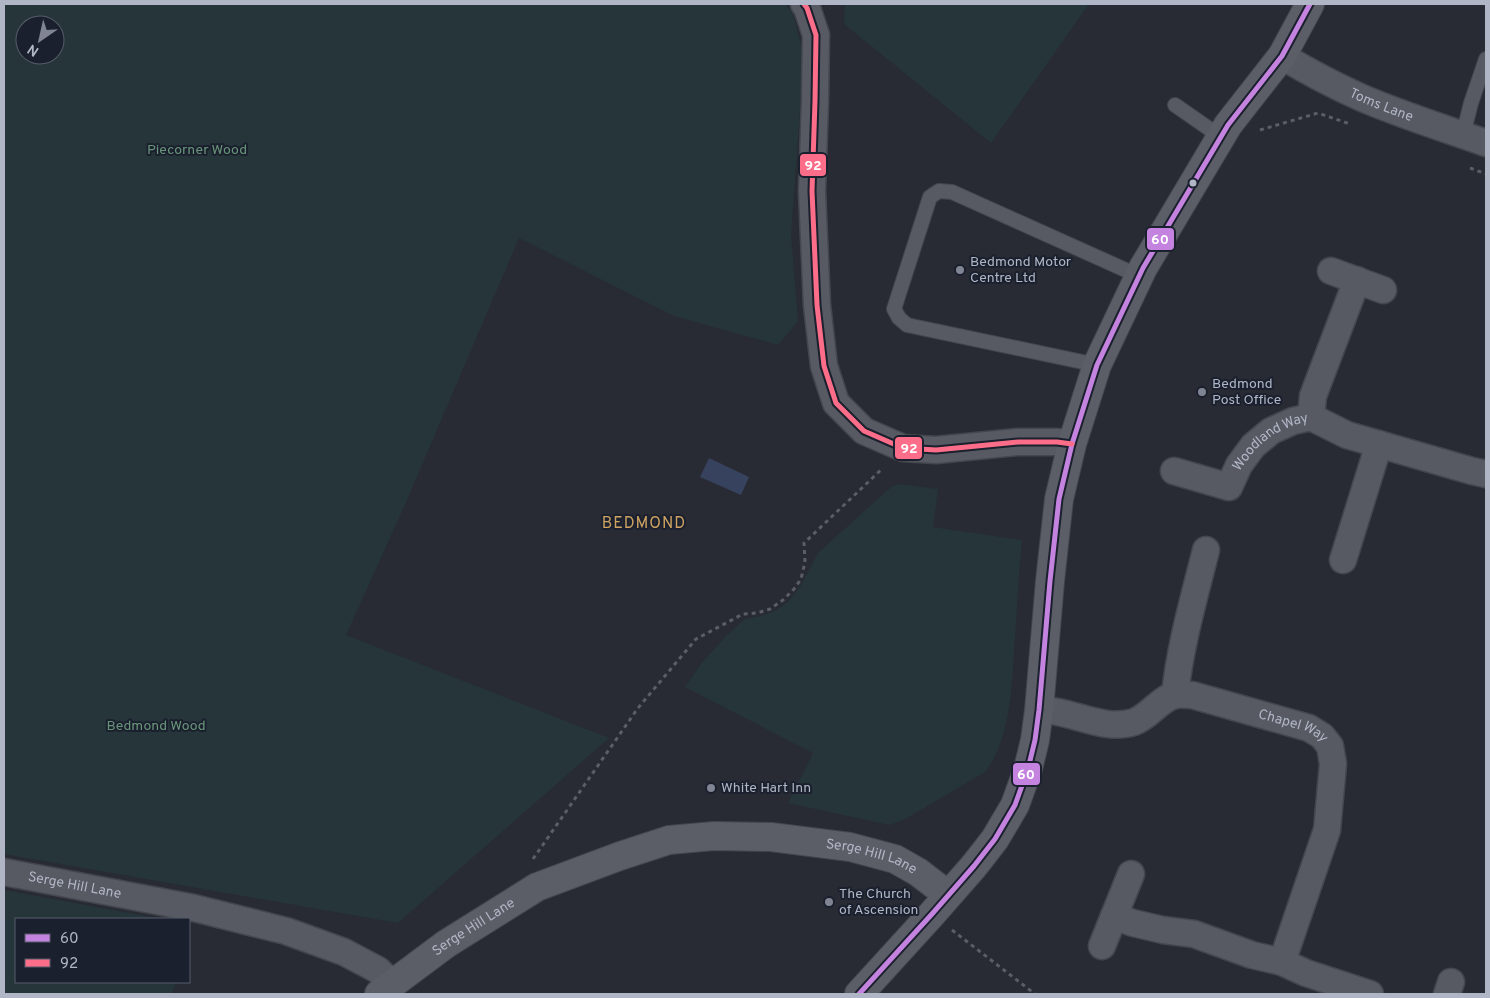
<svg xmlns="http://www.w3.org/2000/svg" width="1490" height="998" viewBox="0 0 1490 998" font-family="Overpass,sans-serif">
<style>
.green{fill:#25353a;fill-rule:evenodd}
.water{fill:#37425e}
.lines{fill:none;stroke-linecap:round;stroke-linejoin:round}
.lane-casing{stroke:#44464d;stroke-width:16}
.street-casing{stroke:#44464d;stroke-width:29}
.secondary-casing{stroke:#44464d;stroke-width:30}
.path{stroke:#5b5e66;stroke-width:3;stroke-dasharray:4 4;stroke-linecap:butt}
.lane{stroke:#575a63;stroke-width:14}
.street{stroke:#575a63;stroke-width:26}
.secondary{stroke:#5c5e67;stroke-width:28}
.bus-1-casing{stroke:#1b202e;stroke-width:9}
.bus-2-casing{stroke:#1b202e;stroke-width:9}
.bus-1{stroke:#c483df;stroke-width:5}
.bus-2{stroke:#fb6d88;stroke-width:5}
.bus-dot{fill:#b1b6c6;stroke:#1b202e;stroke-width:2}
.poi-dot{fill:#818593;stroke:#1b202e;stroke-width:2}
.labels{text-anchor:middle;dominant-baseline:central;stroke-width:4;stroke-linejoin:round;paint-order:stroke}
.street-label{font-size:14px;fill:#b1b6c6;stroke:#1b202e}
.park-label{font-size:14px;fill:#69967a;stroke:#1b202e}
.poi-label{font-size:14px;fill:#b1b6c6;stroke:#1b202e;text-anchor:start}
.quarter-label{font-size:16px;letter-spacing:1px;fill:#cfa362;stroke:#1b202e}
.line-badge{stroke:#1b202e;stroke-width:2}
.badge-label{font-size:14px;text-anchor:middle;font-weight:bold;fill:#fff}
</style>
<rect width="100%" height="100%" fill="#282b34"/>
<!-- green -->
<path class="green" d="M 4,4 L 785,4 L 793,14 L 804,56 L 791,234 L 798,321 L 778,345 L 674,316 L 519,238 L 403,509 L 346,635 L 609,738 L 398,923 L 4,854 ZM 25,25 L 55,25 L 55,55 L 25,55 Z
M 845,4 L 1089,4 L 991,143 L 844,24 Z
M 899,484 L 938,489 L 933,527 L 1022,540 C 1019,572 1017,604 1015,636 C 1012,679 1012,738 985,772 L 907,818 L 890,825 L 788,803 L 813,753 L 685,687 L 701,664 L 725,637 L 745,619 L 761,616 L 775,611 L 788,602 L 800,587 L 818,553 L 891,487 Z
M 4,890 L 162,919 L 16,919 L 16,982 L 176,982 L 172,994 L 4,994 Z"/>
<!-- water -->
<path class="water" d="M 709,458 L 749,477 L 741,495 L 700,477 Z"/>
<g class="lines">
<defs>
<path id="lane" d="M 1175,105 L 1221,137
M 1463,135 L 1471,103 L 1486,59
M 1097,365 L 907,325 L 899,318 L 894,309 L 930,197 L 939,191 L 952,192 L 1139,276"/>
<g id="street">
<path d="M 804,4 L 807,8 L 816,35 L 815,101 L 812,191 L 817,305 L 824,366 L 836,403 L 864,431 L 903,448 L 936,450 L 1018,442 L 1057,442 L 1072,444"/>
<path id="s1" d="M 1282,56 C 1307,71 1333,85 1360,97 C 1401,115 1444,128 1486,143"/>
<path d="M 1331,271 L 1383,290"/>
<path d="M 1311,417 L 1313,396 L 1357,280"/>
<path id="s2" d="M 1174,471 L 1229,487 L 1239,465 L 1253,446 L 1271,431 L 1293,421 L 1311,417 L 1347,435 L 1472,471 L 1486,474"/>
<path d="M 1343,560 L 1379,444"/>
<path d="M 1175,695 C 1180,646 1194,598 1206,550"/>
<path id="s3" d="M 1039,710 C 1046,710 1052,711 1058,712 C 1083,717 1109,730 1134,722 C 1150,716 1160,698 1176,695 C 1181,694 1187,695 1192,695 L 1309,728 L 1322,736 L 1330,746 L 1333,764 L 1327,830 L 1282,962"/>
<path id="s4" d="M 4,872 L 194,908 L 286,931 L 344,952 L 378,970 L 392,984"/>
<path d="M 1114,916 L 1133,923 L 1163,930 L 1194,934 L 1252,955 L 1282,962 L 1306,973 L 1370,994"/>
<path d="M 1102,946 L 1131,874"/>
<path d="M 1447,994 L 1451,982"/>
</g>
<g id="secondary">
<path id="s5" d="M 379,994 L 446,944 L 537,887 L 620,856 L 669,840 L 714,836 L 771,837 L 850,847 L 895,859 L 918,872 L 948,895"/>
<path d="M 859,994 L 932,914 L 974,866 L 995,839 L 1015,805 L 1028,769 L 1035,740 L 1039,710 L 1050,581 L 1059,499 L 1072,444 L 1097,365 L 1143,268 L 1228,125 L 1282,56 L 1310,4"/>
</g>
</defs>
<!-- lane casing -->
<use href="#lane" class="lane-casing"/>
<!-- street casing -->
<use href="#street" class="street-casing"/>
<!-- secondary casing -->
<use href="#secondary" class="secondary-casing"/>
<!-- path -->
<path class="path" d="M 1260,130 L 1318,113 L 1350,124
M 1470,168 L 1486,174
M 533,859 L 638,708 L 696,639 L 743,614 L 757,613 L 770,609 L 783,600 L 794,589 L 801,579 L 805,562 L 804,543 L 883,468
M 952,930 L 1035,994"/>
<!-- lane -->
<use href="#lane" class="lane"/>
<!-- street -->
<use href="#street" class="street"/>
<!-- secondary -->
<use href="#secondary" class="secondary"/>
<defs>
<path id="bus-1" d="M 859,994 L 932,914 L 974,866 L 995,839 L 1015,805 L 1028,769 L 1035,740 L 1039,710 L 1050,581 L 1059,499 L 1072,444 L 1097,365 L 1143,268 L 1228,125 L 1282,56 L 1310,4"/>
<path id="bus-2" d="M 804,4 L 807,8 L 816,35 L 815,101 L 812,191 L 817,305 L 824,366 L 836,403 L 864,431 L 903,448 L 936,450 L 1018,442 L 1057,442 L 1072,444"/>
</defs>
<!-- bus-1 casing -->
<use href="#bus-1" class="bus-1-casing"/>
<!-- bus-2 casing -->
<use href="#bus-2" class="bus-2-casing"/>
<!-- bus-1 -->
<use href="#bus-1" class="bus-1"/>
<!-- bus-2 -->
<use href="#bus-2" class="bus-2"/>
</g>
<!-- markers -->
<circle class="bus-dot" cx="1193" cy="183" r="4.5"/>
<g class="poi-dot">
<circle cx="960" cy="270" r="5"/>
<circle cx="1202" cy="392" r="5"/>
<circle cx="711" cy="788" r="5"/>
<circle cx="829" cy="902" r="5"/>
</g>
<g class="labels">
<!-- street labels -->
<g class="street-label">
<text stroke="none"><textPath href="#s1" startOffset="111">Toms Lane</textPath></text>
<text stroke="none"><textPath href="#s2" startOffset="122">Woodland Way</textPath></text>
<text stroke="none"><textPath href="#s3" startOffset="269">Chapel Way</textPath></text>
<text stroke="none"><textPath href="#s5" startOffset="536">Serge Hill Lane</textPath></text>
<text stroke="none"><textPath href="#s4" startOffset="72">Serge Hill Lane</textPath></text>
<text stroke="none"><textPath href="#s5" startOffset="116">Serge Hill Lane</textPath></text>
</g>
<!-- park labels -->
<g class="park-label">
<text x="197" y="150">Piecorner Wood</text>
<text x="156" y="726">Bedmond Wood</text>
</g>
<!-- poi labels -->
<g class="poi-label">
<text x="970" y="262">Bedmond Motor<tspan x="970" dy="16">Centre Ltd</tspan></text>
<text x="1212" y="384">Bedmond<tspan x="1212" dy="16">Post Office</tspan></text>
<text x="721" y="788">White Hart Inn</text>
<text x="839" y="894">The Church<tspan x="839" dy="16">of Ascension</tspan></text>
</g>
<!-- quarter labels -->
<g class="quarter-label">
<text x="644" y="524">BEDMOND</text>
</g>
</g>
<g class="line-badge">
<rect x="799" y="153" width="28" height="24" rx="5" fill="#fb6d88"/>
<rect x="1146" y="227" width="29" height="24" rx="5" fill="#c483df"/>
<rect x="894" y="436" width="29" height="24" rx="5" fill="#fb6d88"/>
<rect x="1012" y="762" width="29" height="24" rx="5" fill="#c483df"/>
</g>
<g class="badge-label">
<text x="813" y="170">92</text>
<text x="1160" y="244">60</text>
<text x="909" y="453">92</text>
<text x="1026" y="779">60</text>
</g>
<!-- border -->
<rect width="1490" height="998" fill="none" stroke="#b1b6c6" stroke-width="10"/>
<!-- legend -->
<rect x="15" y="918" width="175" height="65" fill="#1b202e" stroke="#575c6b"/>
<rect x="25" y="934" width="25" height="8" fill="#c483df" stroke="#575c6b"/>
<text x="60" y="943" font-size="15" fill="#b1b6c6">60</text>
<rect x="25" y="959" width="25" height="8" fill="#fb6d88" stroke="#575c6b"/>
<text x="60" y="968" font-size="15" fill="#b1b6c6">92</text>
<!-- north arrow -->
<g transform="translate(40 40) rotate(214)"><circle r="24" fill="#1b202e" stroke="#575c6b"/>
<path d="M0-4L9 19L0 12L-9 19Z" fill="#818593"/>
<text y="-8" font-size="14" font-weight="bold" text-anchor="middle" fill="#b1b6c6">N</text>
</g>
</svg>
